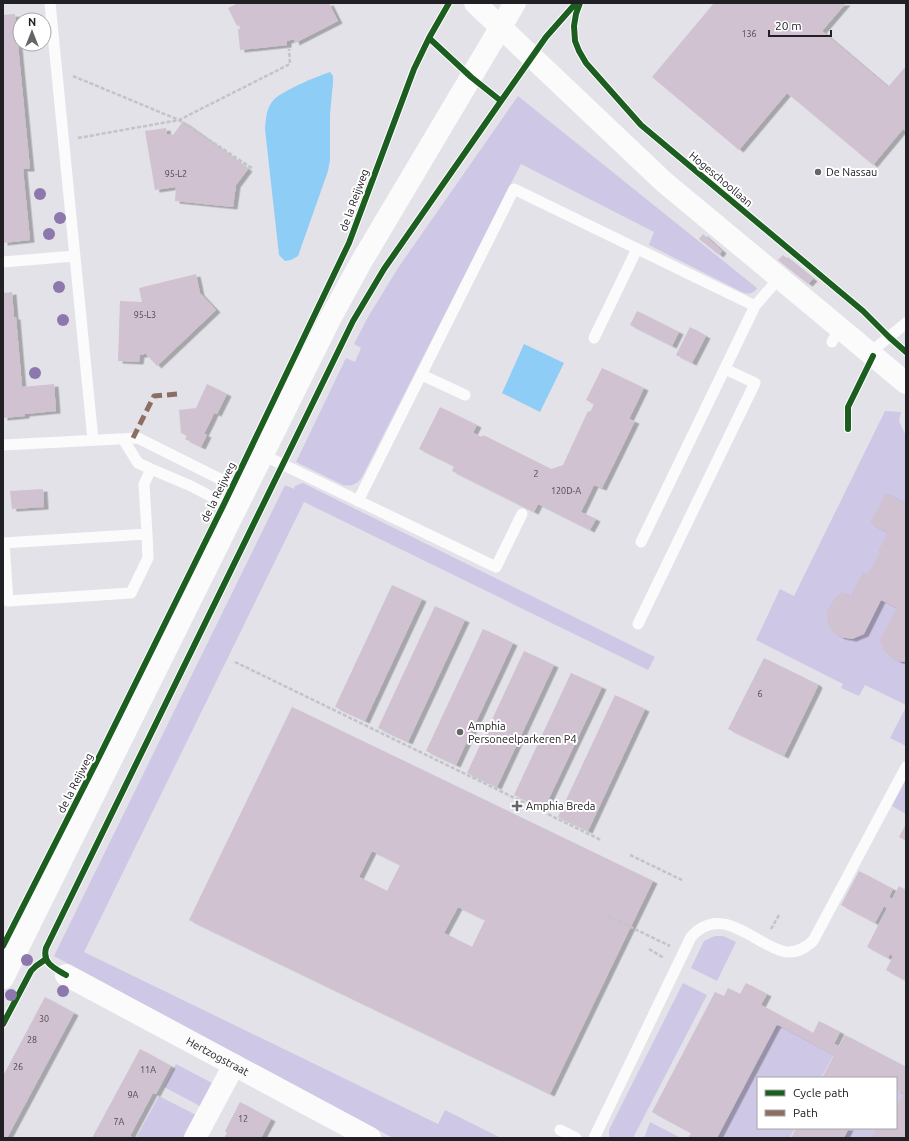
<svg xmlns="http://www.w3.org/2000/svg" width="909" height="1141" viewBox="0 0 909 1141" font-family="Ubuntu,sans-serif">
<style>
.green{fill:#cfc7e6}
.water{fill:#8ecdf5}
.building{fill:#d0c2d0;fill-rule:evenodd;filter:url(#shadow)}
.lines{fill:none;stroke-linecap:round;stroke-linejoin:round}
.path{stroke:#c4c3c5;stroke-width:2.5;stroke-dasharray:4 2;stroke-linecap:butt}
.service{stroke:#fbfbfc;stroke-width:11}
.minor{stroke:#fbfbfc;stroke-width:22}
.tertiary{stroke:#fbfbfc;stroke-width:22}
.quiet{stroke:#8d6e63;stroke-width:5;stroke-dasharray:10 5;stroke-linecap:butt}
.cycleway-casing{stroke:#fff;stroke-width:8}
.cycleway{stroke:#1b5e20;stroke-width:6}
.tree{fill:#8d78ad}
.poi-dot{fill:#656469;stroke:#fff;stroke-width:1.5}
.labels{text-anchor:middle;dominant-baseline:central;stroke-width:4;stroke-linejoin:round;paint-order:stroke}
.number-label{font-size:9px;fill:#4d484f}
.poi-label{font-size:11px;fill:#212024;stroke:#fff;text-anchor:start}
.street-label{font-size:11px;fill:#212024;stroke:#fff}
</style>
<defs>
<filter id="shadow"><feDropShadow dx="4.5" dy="2.5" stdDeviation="0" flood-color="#0004"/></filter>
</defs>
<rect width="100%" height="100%" fill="#e3e2e8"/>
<!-- green -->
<path class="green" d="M 518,96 L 757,288 C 753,294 750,294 744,293 L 649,245 L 654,232 L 521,164 L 362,477 C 357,484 352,487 343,485 L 296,462 L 346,358 L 355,362 L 361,348 L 354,344 L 368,317 L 398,268 Z
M 885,411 L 901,412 L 899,421 L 906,436 L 906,705 L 865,685 L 859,696 L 841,688 L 843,684 L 756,640 L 780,589 L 794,596 Z
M 303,483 L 655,657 L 648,670 L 304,502 L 84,952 L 438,1124 L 445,1110 L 501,1138 L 393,1138 L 54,956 L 285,485 L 294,489 L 295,486 Z
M 906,707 L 906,746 L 890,738 Z
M 906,779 L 906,814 L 892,806 Z
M 715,936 L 723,936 L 736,942 L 717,981 L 691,968 L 704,941 Z
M 683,983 L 707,995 L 633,1138 L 609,1138 L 609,1130 Z
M 776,1024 L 778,1024 L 834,1054 L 821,1078 L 758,1078 L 758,1128 L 795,1128 L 790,1138 L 716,1138 Z
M 176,1064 L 212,1083 L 200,1106 L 164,1087 Z
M 896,1086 L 906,1092 L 906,1138 L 841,1138 L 847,1128 L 896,1128 Z
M 159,1096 L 196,1115 L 183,1138 L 136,1138 Z
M 650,1122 L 681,1138 L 644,1138 Z"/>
<!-- water -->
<path class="water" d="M 330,72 L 333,76 L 333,83 L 330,114 L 330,160 L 328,171 L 298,256 L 291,260 L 285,261 L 279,255 L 265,129 C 266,119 266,110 272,102 C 278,92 318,76 330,72 Z
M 524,344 L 564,363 L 540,412 L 502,393 Z"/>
<!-- building -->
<path class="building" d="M 238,3 L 326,3 L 326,4 L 329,3 L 338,21 L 295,43 L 294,39 L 287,41 L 287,45 L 240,50 L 238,29 L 240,29 L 239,25 L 237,26 L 228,8 Z
M 714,3 L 846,3 L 822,31 L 888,87 L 906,66 L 906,131 L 903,129 L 873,165 L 787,93 L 739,150 L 652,77 Z
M 15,14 L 30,169 L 23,169 L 30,240 L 3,243 L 3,15 Z
M 183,121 L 248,169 L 236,185 L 233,207 L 175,201 L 176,187 L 155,190 L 145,131 L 166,128 L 167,134 L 170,134 L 173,135 Z
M 703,234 L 722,251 L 719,255 L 699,239 Z
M 783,255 L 813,279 L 808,284 L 778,260 Z
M 196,274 L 200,293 L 216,310 L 157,366 L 145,353 L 143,355 L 140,355 L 139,362 L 118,361 L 120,301 L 142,302 L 139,288 Z
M 12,292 L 14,317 L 16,317 L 22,387 L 54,384 L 56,411 L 25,414 L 25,416 L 3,418 L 3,293 Z
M 637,311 L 679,332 L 672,346 L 630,325 Z
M 690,327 L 706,336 L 692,363 L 676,355 Z
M 602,368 L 644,388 L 629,419 L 635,421 L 602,488 L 594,485 L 581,512 L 596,519 L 590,530 L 538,504 L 534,512 L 452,471 L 454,466 L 419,449 L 440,407 L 477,425 L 473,433 L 482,437 L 483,435 L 551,469 L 563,465 L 588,411 L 590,412 L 594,404 L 586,400 Z
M 207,384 L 227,394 L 217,414 L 214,413 L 211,420 L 204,434 L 207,435 L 201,447 L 185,439 L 187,436 L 181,433 L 179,410 L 196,408 Z
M 43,489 L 44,507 L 12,509 L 10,491 Z
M 886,493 L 906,504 L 906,662 L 898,661 L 891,657 L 884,651 L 880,640 L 897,608 L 881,600 L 864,634 L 852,639 L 841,637 L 834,633 L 829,627 L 827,618 L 827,611 L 835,598 L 842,592 L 850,597 L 863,572 L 868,574 L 880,552 L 878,551 L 888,533 L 870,523 Z
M 392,585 L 422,599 L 365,721 L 335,707 Z
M 435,606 L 465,620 L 408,742 L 378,728 Z
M 483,629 L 513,643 L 456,765 L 426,751 Z
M 524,651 L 554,665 L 497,787 L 467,773 Z
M 764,658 L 817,684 L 818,686 L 784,756 L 728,729 Z
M 571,673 L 602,687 L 544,809 L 514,795 Z
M 615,695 L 645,709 L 588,831 L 558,817 Z
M 292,707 L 653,881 L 550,1094 L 189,920 ZM 372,851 L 400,865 L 387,891 L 359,877 ZM 458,907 L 485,920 L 472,947 L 444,933 Z
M 906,824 L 906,841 L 899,837 Z
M 859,871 L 893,889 L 889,897 L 892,899 L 899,886 L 906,890 L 906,981 L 886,970 L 893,956 L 890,954 L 888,958 L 867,947 L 887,908 L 884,906 L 875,923 L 841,905 Z
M 746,983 L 767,994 L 761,1005 L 813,1033 L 819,1021 L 840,1032 L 834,1044 L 839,1046 L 845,1035 L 906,1067 L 906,1138 L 872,1137 L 877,1128 L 896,1128 L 896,1107 L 904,1094 L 896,1090 L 896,1078 L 822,1078 L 834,1055 L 778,1025 L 776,1026 L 717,1138 L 688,1138 L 691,1133 L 652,1112 L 715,992 L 724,996 L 728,988 L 740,994 Z
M 45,997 L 74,1013 L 7,1138 L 3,1138 L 3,1076 Z
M 140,1049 L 171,1066 L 156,1094 L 153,1093 L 130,1136 L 134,1138 L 92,1138 Z
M 240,1102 L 271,1119 L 261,1138 L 224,1138 L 227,1133 L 225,1131 Z
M 796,1128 L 849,1128 L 844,1138 L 791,1138 Z"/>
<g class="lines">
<!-- path -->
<path class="path" d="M 73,76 L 179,120 L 253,169
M 78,138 L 179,120 L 290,64 L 289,49
M 235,662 L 601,840
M 630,855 L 682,880
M 608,916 L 670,946
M 771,929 L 779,915
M 649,949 L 664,958"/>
<!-- service -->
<path class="service" d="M 50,3 L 93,440
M 3,262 L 75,256
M 594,338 L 637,249
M 832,342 L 839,329
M 873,356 L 878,346 L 906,323
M 422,375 L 465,395
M 3,445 L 138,438 L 244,491
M 263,455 L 496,567 L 522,514
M 151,469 L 191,486 L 235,509
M 358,501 L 514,189 L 755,306 L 779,278
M 641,542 L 755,306
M 3,543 L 147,534 L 144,484 L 151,469 L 138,463 L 123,439
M 4,543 L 8,601 L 131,593 L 148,558 L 147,534
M 638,624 L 755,383 L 725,369
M 560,1130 L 576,1138
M 594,1138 L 691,937 C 716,909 741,931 768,945 C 775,948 781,952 789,952 C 799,952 806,947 813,941 L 906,767"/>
<!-- minor -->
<g class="minor">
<path d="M 475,3 L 664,182 L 906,383"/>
<path id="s1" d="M 66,975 L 370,1138"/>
<path d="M 195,1138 L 234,1065"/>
</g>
<!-- tertiary -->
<path class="tertiary" d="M 3,978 L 330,319 L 360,264 L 515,3"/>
<!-- quiet -->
<path class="quiet" d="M 133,438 L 154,396 L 178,394"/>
<defs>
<path id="cycleway" d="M 580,3 L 576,14 L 574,26 L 575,41 L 579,51 L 586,63 L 641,125 L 863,311 L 889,337 L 906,352
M 429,38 L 471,77 L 501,101
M 848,429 L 848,407 L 873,356
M 3,946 L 101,753 L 224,504 L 349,243 L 414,69 L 429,38 L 449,3
M 66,975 C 54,968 42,963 46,948 L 353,321 L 384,269 L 501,101 L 546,37 L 576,3
M 3,1024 L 31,971 L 36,966 L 46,959"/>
</defs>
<!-- cycleway casing -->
<use href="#cycleway" class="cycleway-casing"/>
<!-- cycleway -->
<use href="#cycleway" class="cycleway"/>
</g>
<!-- trees -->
<g class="tree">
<circle cx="40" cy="194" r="6"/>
<circle cx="60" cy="218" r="6"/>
<circle cx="49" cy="234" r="6"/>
<circle cx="59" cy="287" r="6"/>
<circle cx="63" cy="320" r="6"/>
<circle cx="35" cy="373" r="6"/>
<circle cx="27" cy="960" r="6"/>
<circle cx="63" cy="991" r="6"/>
<circle cx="11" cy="995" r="6"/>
</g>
<!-- markers -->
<g class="poi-dot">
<circle cx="818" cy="172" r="4"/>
<circle cx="460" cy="732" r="4"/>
<path d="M515 800h4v4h4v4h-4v4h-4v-4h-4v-4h4z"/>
</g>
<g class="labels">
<!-- number labels -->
<g class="number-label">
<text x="749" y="34">136</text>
<text x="176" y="174">95-L2</text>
<text x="145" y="315">95-L3</text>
<text x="536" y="474">2</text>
<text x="566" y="491">120D-A</text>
<text x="760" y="694">6</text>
<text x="44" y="1019">30</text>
<text x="32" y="1040">28</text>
<text x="18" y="1067">26</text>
<text x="148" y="1070">11A</text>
<text x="133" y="1095">9A</text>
<text x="243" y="1119">12</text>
<text x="119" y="1122">7A</text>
</g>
<!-- poi labels -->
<g class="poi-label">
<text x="826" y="172">De Nassau</text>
<text x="468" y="726">Amphia<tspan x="468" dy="13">Personeelparkeren P4</tspan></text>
<text x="526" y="806">Amphia Breda</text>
</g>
<!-- street labels -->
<g class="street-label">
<text transform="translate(721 179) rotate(40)">Hogeschoollaan</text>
<text transform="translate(354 200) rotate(-70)">de la Reijweg</text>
<text transform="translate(218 492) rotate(-64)">de la Reijweg</text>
<text transform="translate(75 783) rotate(-63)">de la Reijweg</text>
<text stroke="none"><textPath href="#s1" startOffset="172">Hertzogstraat</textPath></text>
</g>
</g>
<!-- border -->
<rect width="909" height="1141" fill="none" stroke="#212024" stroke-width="8"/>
<!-- legend -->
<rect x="757" y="1077" width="140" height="52" fill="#ffffff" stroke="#a6a6a7"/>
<rect x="765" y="1090" width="20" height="6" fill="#1b5e20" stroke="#a6a6a7"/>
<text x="793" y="1097" font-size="12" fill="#212024">Cycle path</text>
<rect x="765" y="1110" width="20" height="6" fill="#8d6e63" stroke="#a6a6a7"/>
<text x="793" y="1117" font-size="12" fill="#212024">Path</text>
<!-- north arrow -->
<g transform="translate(32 32)"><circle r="19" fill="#ffffff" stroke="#a6a6a7"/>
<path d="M0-3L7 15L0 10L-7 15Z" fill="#656469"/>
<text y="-6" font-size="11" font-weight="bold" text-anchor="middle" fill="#212024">N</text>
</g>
<!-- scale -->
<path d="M769 30v6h62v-6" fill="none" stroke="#212024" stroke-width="2"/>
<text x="775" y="30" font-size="12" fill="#212024" stroke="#ffffff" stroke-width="3" paint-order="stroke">20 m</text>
</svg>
